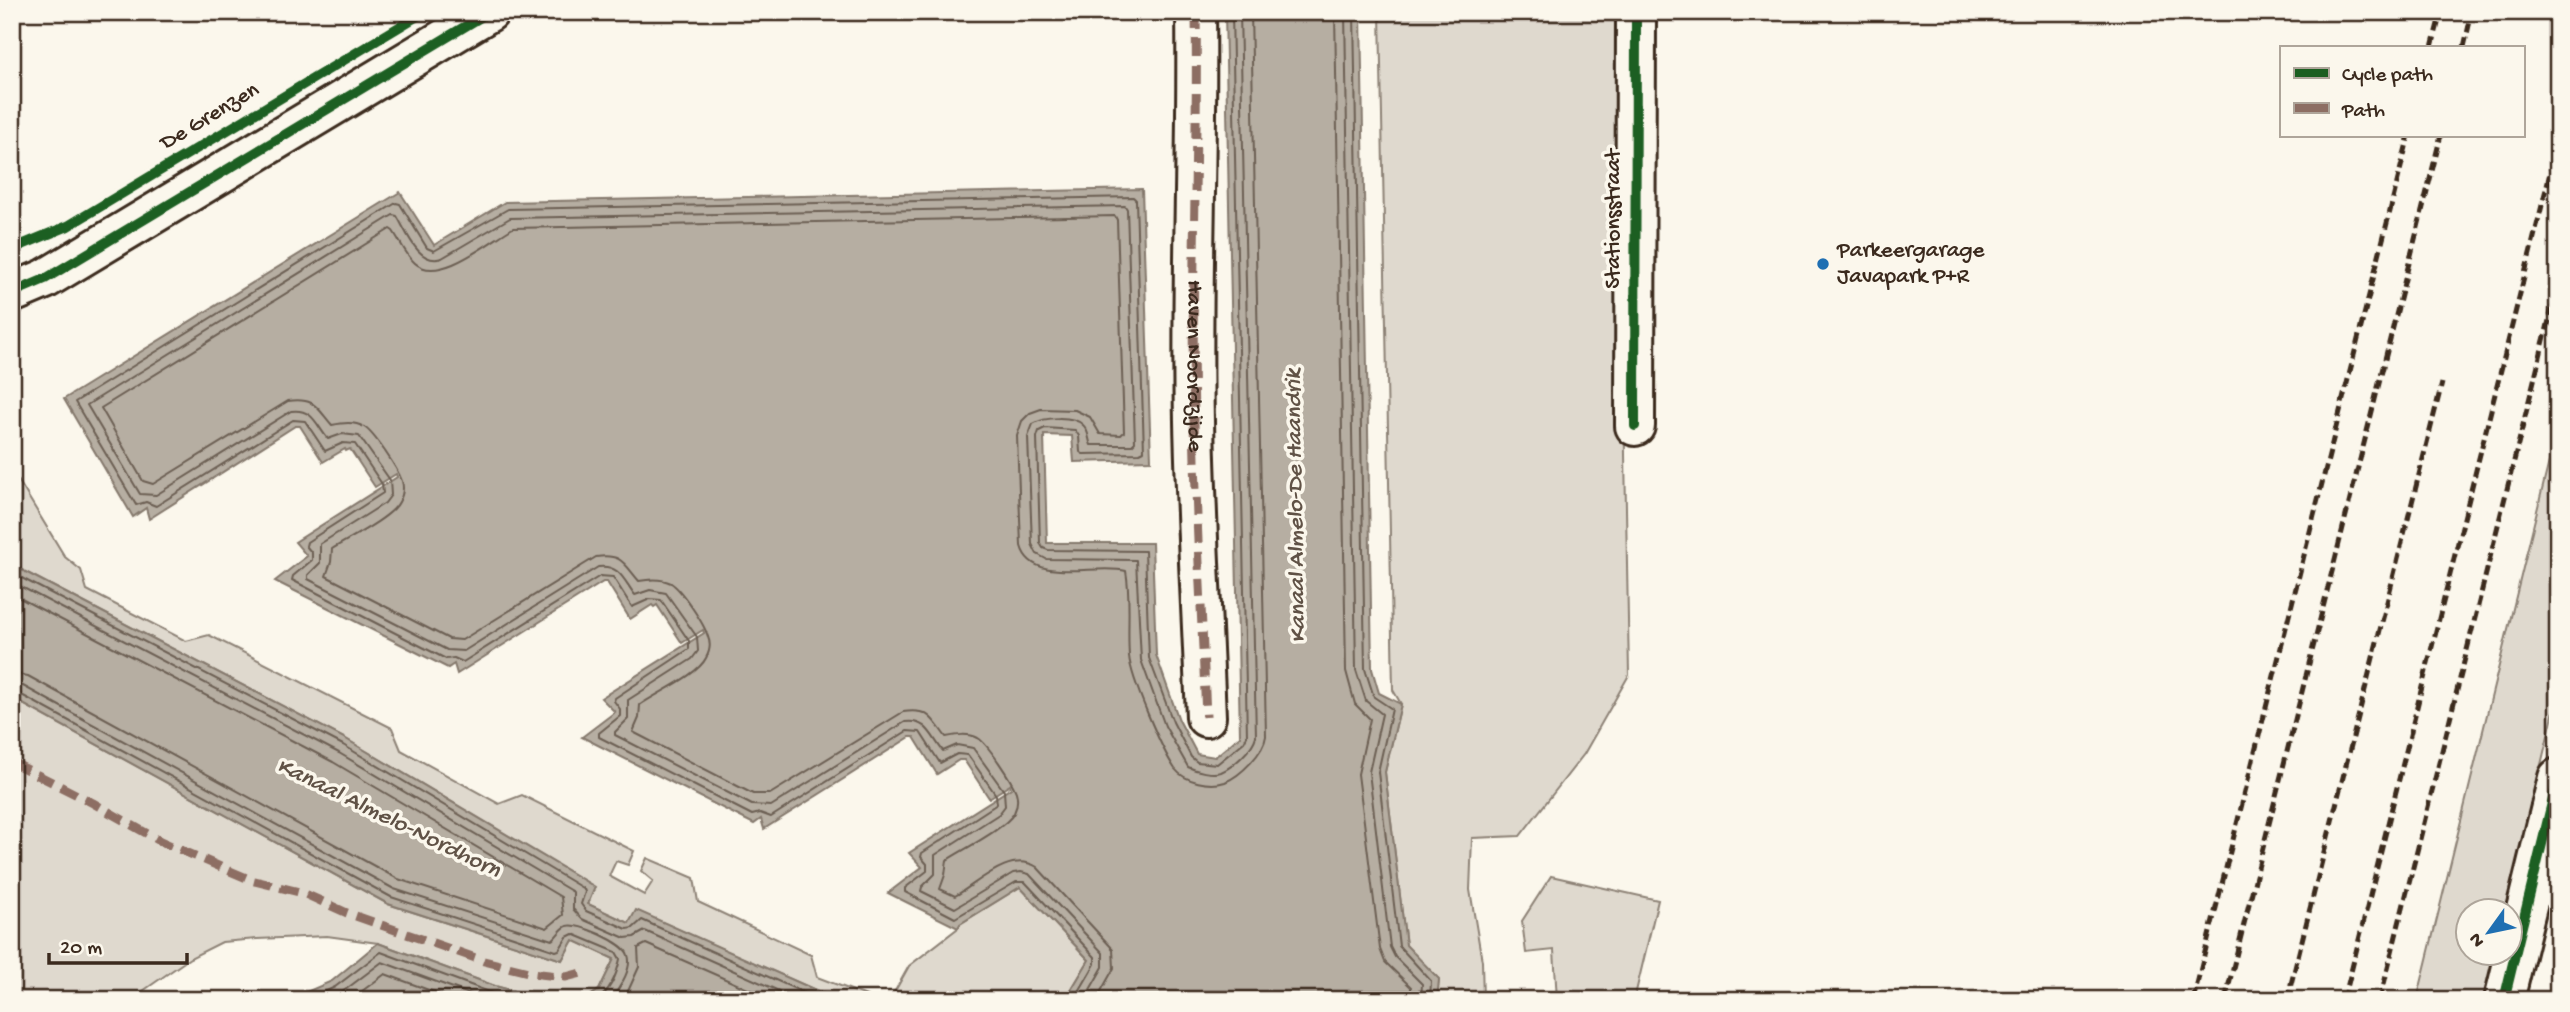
<svg xmlns="http://www.w3.org/2000/svg" width="2570" height="1012" viewBox="0 0 2570 1012" font-family="'Gochi Hand',sans-serif">
<style>
.green{fill:#dfd9ce;stroke:#8d8276;stroke-width:2}
.water{fill:#b6aea2;stroke:#85796d;stroke-width:2}
.lines{fill:none;stroke-linecap:round;stroke-linejoin:round}
.shore{stroke:#6c5f53;stroke-width:2}
.minor-casing{stroke:#3b2a1e;stroke-width:44}
.minor{stroke:#fbf7ec;stroke-width:38}
.rail{stroke:#3b2a1e;stroke-width:5;stroke-dasharray:10 5;stroke-linecap:butt}
.quiet{stroke:#8d6e63;stroke-width:9;stroke-dasharray:18 9;stroke-linecap:butt}
.cycleway-casing{stroke:#fbf7ec;stroke-width:15}
.cycleway{stroke:#1b5e20;stroke-width:10}
.poi-dot{fill:#1f6fb2;stroke:#fbf7ec;stroke-width:2.5}
.labels{text-anchor:middle;dominant-baseline:central;stroke-width:7;stroke-linejoin:round;paint-order:stroke}
.street-label{font-size:23px;fill:#3b2a1e;stroke:#fbf7ec}
.poi-label{font-size:23px;fill:#3b2a1e;stroke:#fbf7ec;text-anchor:start}
.water-label{font-size:24px;font-style:italic;fill:#605246;stroke:#fbf7ec}
</style>
<rect width="100%" height="100%" fill="#fbf7ec"/>
<filter id="ink" filterUnits="userSpaceOnUse"><feTurbulence type="fractalNoise" baseFrequency=".0143" numOctaves="2"/><feDisplacementMap in="SourceGraphic" scale="14" xChannelSelector="R" yChannelSelector="G"/><feConvolveMatrix kernelMatrix="1 2 1 2 8 2 1 2 1" color-interpolation-filters="sRGB"/></filter>
<g filter="url(#ink)">
<!-- green -->
<path class="green" d="M 1380,12 L 1617,12 L 1629,675 L 1584,754 L 1520,836 L 1472,838 L 1470,890 L 1482,961 L 1483,1000 L 1437,1000 L 1439,979 L 1406,946 L 1385,772 L 1401,704 L 1393,690 Z
M 2558,425 L 2558,694 L 2506,910 L 2468,911 L 2468,953 L 2496,953 L 2485,1000 L 2417,1000 Z
M 12,470 L 65,557 L 81,570 L 87,590 L 186,641 L 209,635 L 392,728 L 401,750 L 499,804 L 522,795 L 634,851 L 628,865 L 616,861 L 609,876 L 644,895 L 653,881 L 641,871 L 647,858 L 694,878 L 698,902 L 811,955 L 817,977 L 877,1000 L 838,1000 L 637,911 L 629,923 L 588,904 L 594,887 L 346,739 L 12,565 Z
M 12,698 L 388,904 L 562,960 L 573,940 L 614,959 L 599,990 L 587,998 L 537,997 L 495,986 L 378,943 L 327,936 L 257,939 L 222,942 L 190,958 L 130,1000 L 12,1000 Z
M 1551,876 L 1658,900 L 1634,1000 L 1557,1000 L 1554,950 L 1526,953 L 1522,921 Z
M 1020,887 L 1089,960 L 1065,1000 L 890,1000 L 909,966 L 958,928 L 960,924 Z"/>
<!-- water -->
<path class="water" d="M 1225,12 L 1361,12 L 1372,669 L 1379,693 L 1401,704 L 1385,772 L 1406,945 L 1439,979 L 1437,1000 L 1065,1000 L 1089,960 L 1020,887 L 960,924 L 958,928 L 888,893 L 922,867 L 909,853 L 1011,788 L 1010,785 L 989,798 L 964,760 L 959,760 L 937,774 L 914,737 L 910,737 L 764,829 L 761,819 L 754,824 L 582,737 L 615,712 L 601,698 L 704,633 L 703,630 L 682,643 L 657,605 L 654,607 L 652,605 L 630,619 L 607,582 L 603,582 L 457,674 L 454,664 L 448,668 L 275,581 L 307,556 L 295,542 L 397,477 L 396,474 L 375,487 L 350,449 L 346,451 L 345,449 L 323,462 L 300,426 L 295,426 L 149,519 L 146,508 L 133,517 L 64,399 L 400,192 L 434,245 L 505,202 L 1142,189 L 1151,460 L 1074,462 L 1072,436 L 1044,435 L 1047,543 L 1152,543 L 1156,655 L 1179,720 L 1197,754 L 1215,757 L 1240,736 Z
M 12,565 L 346,739 L 595,887 L 588,904 L 629,923 L 636,910 L 838,1000 L 288,1000 L 332,981 L 378,943 L 495,986 L 537,997 L 587,998 L 599,990 L 614,959 L 573,940 L 562,960 L 388,904 L 12,698 Z"/>
<g class="lines">
<!-- shore -->
<path class="shore" d="M 1335,12 L 1346,671 L 1355,704 L 1370,719 L 1358,774 L 1380,949 L 1385,962 L 1411,987 L 1411,1000
M 1345,12 L 1356,670 L 1366,701 L 1382,714 L 1369,772 L 1390,947 L 1395,957 L 1422,984 L 1421,1000
M 1354,12 L 1365,669 L 1374,697 L 1392,709 L 1378,772 L 1399,946 L 1431,981 L 1430,1000
M 12,573 L 343,745 L 584,889 L 585,892 L 581,904 L 586,911 L 627,929 L 633,928 L 642,920 L 820,1000
M 12,582 L 339,753 L 573,892 L 573,909 L 582,919 L 625,938 L 634,937 L 645,931 L 799,1000
M 12,594 L 333,762 L 561,897 L 563,915 L 547,928 L 398,879 L 28,676 L 12,673
M 12,683 L 23,686 L 394,889 L 552,940 C 557,937 560,929 567,926 C 578,922 625,943 628,955 C 633,969 619,988 611,1000
M 12,692 L 18,693 L 391,897 L 556,951 L 559,950 L 567,937 L 573,934 L 616,952 L 620,959 C 617,974 610,991 597,1000
M 307,1000 L 335,987 L 381,952 L 492,993 L 519,1000
M 328,1000 L 341,993 L 382,962 L 486,1000
M 350,1000 L 385,974 L 456,1000
M 624,1000 L 639,967 L 638,948 L 646,944 L 773,1000
M 1074,1000 L 1095,964 L 1095,957 L 1025,882 L 1016,882 L 955,918 L 905,892 L 905,888 L 927,871 L 927,864 L 921,857 L 922,853 L 997,804 L 996,795 L 968,755 L 957,754 L 940,763 L 920,732 L 907,731 L 771,817 L 760,813 L 752,815 L 599,737 L 599,733 L 620,716 L 620,709 L 614,701 L 615,698 L 689,649 L 689,641 L 661,600 L 650,599 L 632,607 L 613,577 L 600,576 L 463,662 L 454,658 L 446,659 L 292,580 L 293,576 L 312,560 L 312,553 L 306,546 L 307,542 L 383,493 L 382,484 L 355,444 L 343,443 L 325,451 L 305,421 L 293,420 L 156,506 L 146,502 L 136,505 L 75,402 L 396,203 L 400,204 L 427,248 L 434,251 L 508,209 L 1133,197 L 1136,200 L 1144,451 L 1140,453 L 1083,454 L 1080,452 L 1079,436 L 1075,430 L 1045,428 L 1039,431 L 1037,437 L 1040,543 L 1043,548 L 1048,550 L 1145,551 L 1149,658 L 1173,722 L 1191,757 L 1197,762 L 1217,764 L 1244,742 L 1247,736 L 1232,12
M 1084,1000 L 1103,967 L 1103,953 L 1029,874 L 1021,872 L 1013,873 L 955,908 L 921,891 L 922,887 L 935,874 L 935,855 L 999,814 L 1005,806 L 1004,791 L 973,748 L 957,745 L 943,751 C 931,736 927,719 905,722 L 771,806 L 752,805 L 615,735 L 615,732 L 628,719 L 628,700 L 692,659 L 698,651 L 697,637 L 666,593 L 650,590 L 635,595 C 624,581 620,564 598,567 L 464,651 L 447,650 L 308,579 L 308,575 L 320,563 L 320,544 L 385,503 L 391,495 L 390,480 L 359,436 L 342,434 L 328,439 C 316,425 313,408 291,411 L 156,495 L 140,494 L 87,405 L 393,215 L 397,216 C 407,233 419,266 442,258 L 510,218 L 1125,206 L 1127,209 L 1135,442 L 1132,445 L 1091,445 C 1088,439 1089,430 1083,425 C 1073,415 1044,417 1033,424 L 1028,437 L 1032,544 L 1037,554 L 1046,559 L 1136,560 L 1141,660 L 1165,726 L 1188,767 C 1196,771 1212,775 1221,772 C 1233,767 1253,749 1256,736 L 1240,12
M 1096,1000 L 1114,968 L 1113,949 L 1037,867 C 1010,850 978,883 955,896 L 940,889 L 945,875 L 947,860 C 962,850 1006,828 1014,813 C 1017,807 1018,799 1016,792 C 1012,781 988,744 978,738 C 968,733 957,735 946,737 C 932,719 930,708 903,712 L 770,794 L 753,794 L 633,732 L 639,718 L 640,705 C 657,693 698,675 706,658 C 710,651 711,644 708,637 C 705,625 681,589 671,583 C 661,578 649,579 639,581 C 624,564 622,553 596,557 L 462,640 L 449,639 L 326,576 L 331,562 L 332,549 C 348,539 392,517 399,502 C 403,495 404,488 402,481 C 398,469 374,433 364,427 C 354,421 342,423 332,425 C 317,408 315,397 288,401 L 153,484 L 143,481 L 101,408 L 390,229 L 393,231 C 400,241 406,255 415,263 C 439,285 490,241 513,228 L 1115,216 L 1117,220 L 1124,432 L 1121,435 L 1100,434 L 1090,417 L 1075,410 L 1041,409 L 1030,413 L 1022,421 L 1017,436 L 1021,546 C 1032,586 1096,563 1126,571 C 1131,598 1127,628 1129,656 C 1131,679 1162,750 1175,769 C 1185,782 1210,787 1225,782 C 1240,776 1264,753 1266,736 L 1251,12"/>
<defs>
<path id="minor" d="M 1196,12 C 1198,148 1191,284 1194,421 C 1196,519 1202,618 1206,717
M 12,293 L 45,279 L 489,12
M 1635,426 L 1636,12
M 2504,1000 L 2558,778"/>
</defs>
<!-- minor casing -->
<use href="#minor" class="minor-casing"/>
<!-- minor -->
<use href="#minor" class="minor"/>
<!-- rail -->
<path class="rail" d="M 2432,47 L 2441,12
M 2464,47 L 2472,12
M 2193,1000 L 2409,135
M 2225,1000 L 2441,135
M 2287,1000 L 2442,383
M 2344,1000 L 2558,141
M 2380,1000 L 2558,284"/>
<!-- quiet -->
<g class="quiet">
<path id="s1" d="M 1196,12 C 1198,148 1191,284 1194,421 C 1196,519 1202,618 1206,717"/>
<path d="M 12,762 L 93,803 L 160,841 L 251,880 L 303,893 L 347,913 L 484,961 L 532,973 L 566,977 L 585,972"/>
</g>
<defs>
<path id="cycleway" d="M 12,249 L 68,226 L 424,12
M 12,293 L 45,279 L 489,12
M 1635,426 L 1636,12
M 2504,1000 L 2558,778"/>
</defs>
<!-- cycleway casing -->
<use href="#cycleway" class="cycleway-casing"/>
<!-- cycleway -->
<use href="#cycleway" class="cycleway"/>
</g>
</g>
<!-- markers -->
<circle class="poi-dot" cx="1823" cy="264" r="7"/>
<g class="labels">
<!-- street labels -->
<g class="street-label">
<text transform="translate(210 117) rotate(-31)">De Grenzen</text>
<text transform="translate(1614 219) rotate(-90)">Stationsstraat</text>
<text stroke="none"><textPath href="#s1" startOffset="354">Haven Noordzijde</textPath></text>
</g>
<!-- poi labels -->
<g class="poi-label">
<text x="1837" y="251">Parkeergarage<tspan x="1837" dy="26">Javapark P+R</tspan></text>
</g>
<!-- water labels -->
<g class="water-label">
<text transform="translate(1297 506) rotate(-91)">Kanaal Almelo-De Haandrik</text>
<text transform="translate(388 819) rotate(26)">Kanaal Almelo-Nordhorn</text>
</g>
</g>
<!-- margin -->
<rect width="2570" height="1012" fill="none" stroke="#fbf7ec" stroke-width="42"/>
<rect x="21" y="21" width="2528" height="970" fill="none" stroke="#3b2a1e" stroke-width="2.5" filter="url(#ink)"/>
<!-- legend -->
<rect x="2280" y="46" width="245" height="91" fill="#fbf7ec" stroke="#aea59a" stroke-width="2"/>
<rect x="2294" y="68" width="35" height="10" fill="#1b5e20" stroke="#aea59a" stroke-width="2"/>
<text x="2342" y="80" font-size="21" fill="#3b2a1e">Cycle path</text>
<rect x="2294" y="103" width="35" height="10" fill="#8d6e63" stroke="#aea59a" stroke-width="2"/>
<text x="2342" y="116" font-size="21" fill="#3b2a1e">Path</text>
<!-- north arrow -->
<g transform="translate(2489 932) rotate(237)"><circle r="33" fill="#fbf7ec" stroke="#aea59a" stroke-width="2"/>
<path d="M0-5L12 26L0 18L-12 26Z" fill="#1f6fb2"/>
<text y="-10" font-size="19" font-weight="bold" text-anchor="middle" fill="#3b2a1e">N</text>
</g>
<!-- scale -->
<path d="M49 953v10h138v-10" fill="none" stroke="#3b2a1e" stroke-width="3.5"/>
<text x="60" y="953" font-size="21" fill="#3b2a1e" stroke="#fbf7ec" stroke-width="5" paint-order="stroke">20 m</text>
</svg>
